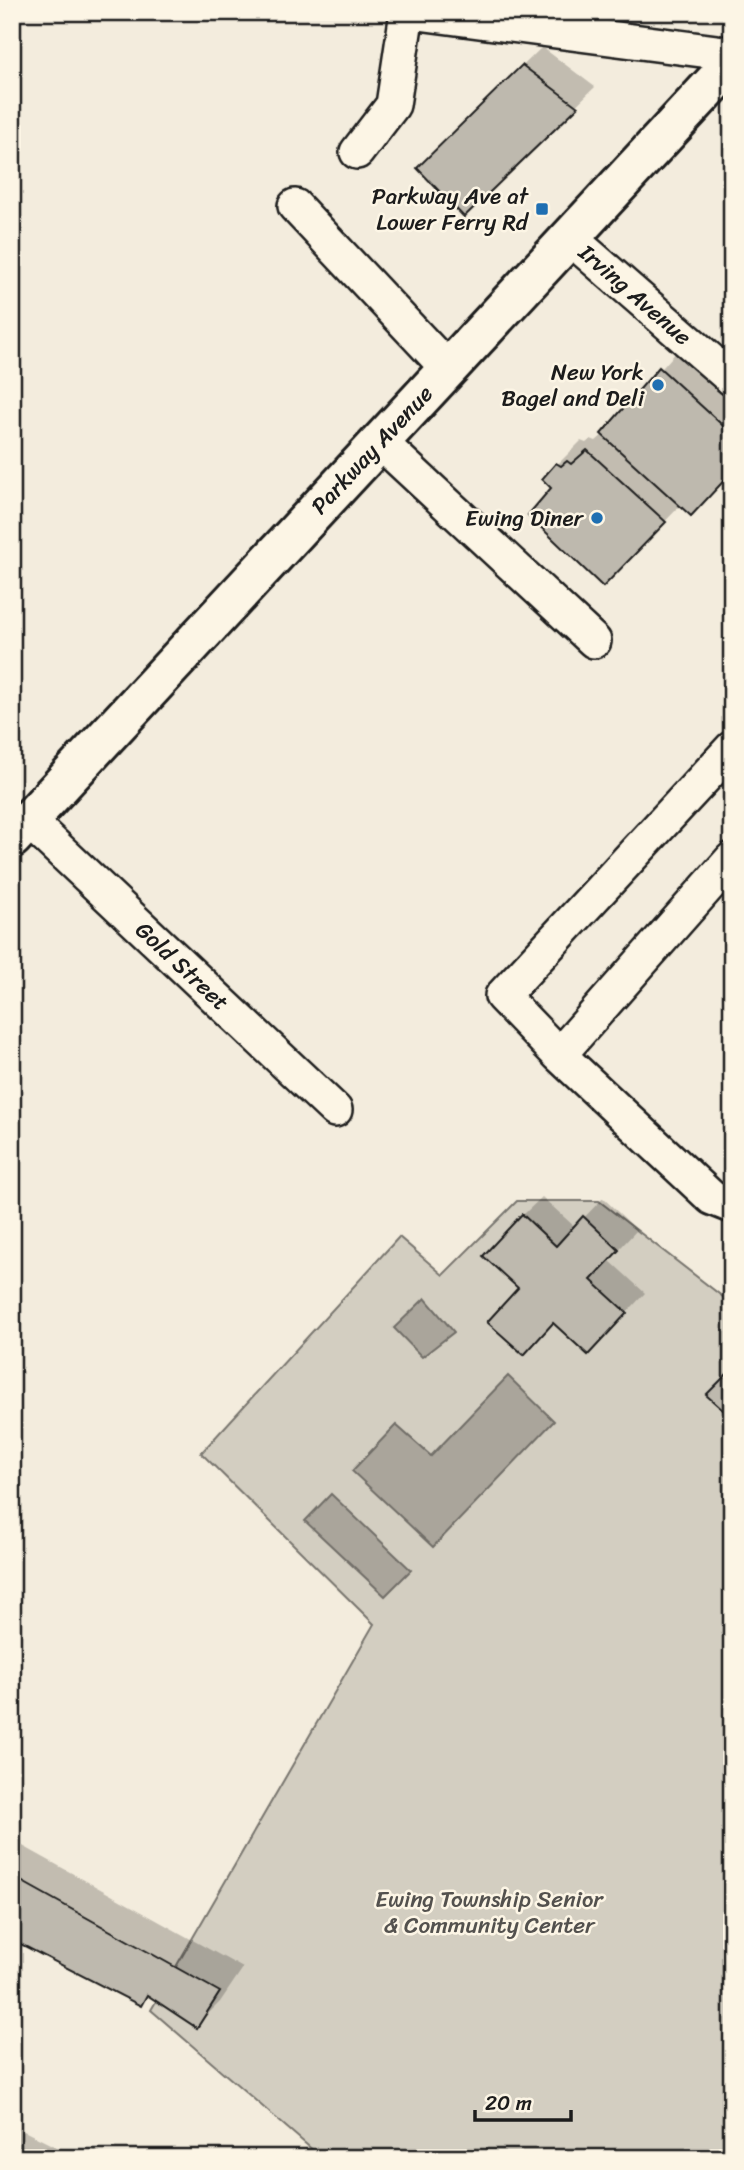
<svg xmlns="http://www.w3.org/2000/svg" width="744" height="2170" viewBox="0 0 744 2170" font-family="Sriracha,sans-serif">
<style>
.green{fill:#d3cec1;stroke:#78756e;stroke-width:2}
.water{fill:#aaa59b;stroke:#716e68;stroke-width:2}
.shadow{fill:#0003}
.building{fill:#beb9ae;stroke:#1c1c1c;stroke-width:2}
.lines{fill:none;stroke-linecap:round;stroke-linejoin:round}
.minor-casing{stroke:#1c1c1c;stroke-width:38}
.major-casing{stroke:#1c1c1c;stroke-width:44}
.minor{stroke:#fcf5e5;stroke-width:33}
.major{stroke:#fcf5e5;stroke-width:38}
.poi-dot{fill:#1f6fb2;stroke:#fcf5e5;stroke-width:2.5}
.labels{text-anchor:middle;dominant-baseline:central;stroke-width:5;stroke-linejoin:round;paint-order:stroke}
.poi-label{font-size:23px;fill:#1c1c1c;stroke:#fcf5e5;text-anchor:end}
.street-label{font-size:23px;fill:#1c1c1c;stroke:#fcf5e5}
.park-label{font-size:23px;fill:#53514e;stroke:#fcf5e5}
</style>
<rect width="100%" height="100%" fill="#f3ecdd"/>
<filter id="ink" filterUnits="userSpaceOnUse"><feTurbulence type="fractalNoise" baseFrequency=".0143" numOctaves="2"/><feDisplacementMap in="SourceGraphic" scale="14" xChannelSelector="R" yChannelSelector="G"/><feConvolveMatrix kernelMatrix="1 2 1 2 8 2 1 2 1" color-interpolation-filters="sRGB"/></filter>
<g filter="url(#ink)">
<!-- green -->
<path class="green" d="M 517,1201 L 599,1201 L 732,1304 L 732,2158 L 322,2158 L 151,2010 L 374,1624 L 201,1453 L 399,1237 L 443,1275 Z"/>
<!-- water -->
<path class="water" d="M 425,1298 L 454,1332 L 422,1357 L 394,1328 Z
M 508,1376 L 554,1421 L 433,1547 L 352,1471 L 396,1425 L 431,1456 Z
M 331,1494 L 411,1570 L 385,1596 L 305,1521 Z"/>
<!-- shadow -->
<path class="shadow" d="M 542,47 L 595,87 L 464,214 L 419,168 Z
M 679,349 L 732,398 L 732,471 L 681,505 L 603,585 L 553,488 L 557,465 L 581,441 L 586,443 L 591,439 L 596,441 L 604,434 Z
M 542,1197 L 575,1227 L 603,1198 L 637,1230 L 609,1260 L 645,1293 L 607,1334 L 554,1321 L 520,1288 L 523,1215 Z
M 12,1840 L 243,1968 L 220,2002 L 197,2025 L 150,1995 L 141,2004 L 24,1943 L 12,1966 Z
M 12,2125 L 78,2158 L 12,2158 Z
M 94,2149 L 110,2158 L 84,2158 Z"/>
<!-- building -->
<path class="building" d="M 522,65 L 578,107 L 464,217 L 417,168 Z
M 659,367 L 732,434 L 732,472 L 691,516 L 601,434 Z
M 587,450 L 666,522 L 603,587 L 528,515 L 551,488 L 542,479 L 556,463 L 561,466 L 567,461 L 571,464 Z
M 522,1214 L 556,1246 L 583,1216 L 619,1250 L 591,1280 L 627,1313 L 588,1355 L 553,1323 L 524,1355 L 487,1322 L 518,1288 L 483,1256 Z
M 732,1369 L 732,1418 L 706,1395 Z
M 12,1876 L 220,1992 L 197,2028 L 147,1995 L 141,2006 L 15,1941 L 12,1947 Z"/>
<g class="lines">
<defs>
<path id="minor" d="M 411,12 L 732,54
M 357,152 L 393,105 L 407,12
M 295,206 L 448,369
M 570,238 L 732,379
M 380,442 L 594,641
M 29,821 L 335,1110
M 732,859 L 559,1055 L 712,1198 L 732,1206
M 559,1055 L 502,996 L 732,748"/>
<path id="major" d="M 12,838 L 732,63"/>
</defs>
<!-- minor casing -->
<use href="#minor" class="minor-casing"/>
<!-- major casing -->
<use href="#major" class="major-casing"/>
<!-- minor -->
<use href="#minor" class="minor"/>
<!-- major -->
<use href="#major" class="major"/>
</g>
</g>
<!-- markers -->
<g class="poi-dot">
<rect x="535" y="202" width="14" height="14" rx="3.5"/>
<circle cx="658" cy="385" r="7"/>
<circle cx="597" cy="518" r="7"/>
</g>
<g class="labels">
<!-- poi labels -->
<g class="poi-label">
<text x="528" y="196">Parkway Ave at<tspan x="528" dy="26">Lower Ferry Rd</tspan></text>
<text x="644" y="372">New York<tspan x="644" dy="26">Bagel and Deli</tspan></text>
<text x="583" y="518">Ewing Diner</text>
</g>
<!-- street labels -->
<g class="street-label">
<text transform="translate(635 295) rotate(41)">Irving Avenue</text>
<text transform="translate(372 450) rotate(-47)">Parkway Avenue</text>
<text transform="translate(182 966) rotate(43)">Gold Street</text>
</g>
<!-- park labels -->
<g class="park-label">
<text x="489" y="1899">Ewing Township Senior<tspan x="489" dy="26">&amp; Community Center</tspan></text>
</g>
</g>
<!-- margin -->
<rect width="744" height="2170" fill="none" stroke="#fcf5e5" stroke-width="42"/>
<rect x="21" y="21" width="702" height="2128" fill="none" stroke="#1c1c1c" stroke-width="2.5" filter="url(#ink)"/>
<!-- scale -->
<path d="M475 2110v10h96v-10" fill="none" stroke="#1c1c1c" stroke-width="3.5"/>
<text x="485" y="2110" font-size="21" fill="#1c1c1c" stroke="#fcf5e5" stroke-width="5" paint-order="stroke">20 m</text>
</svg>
